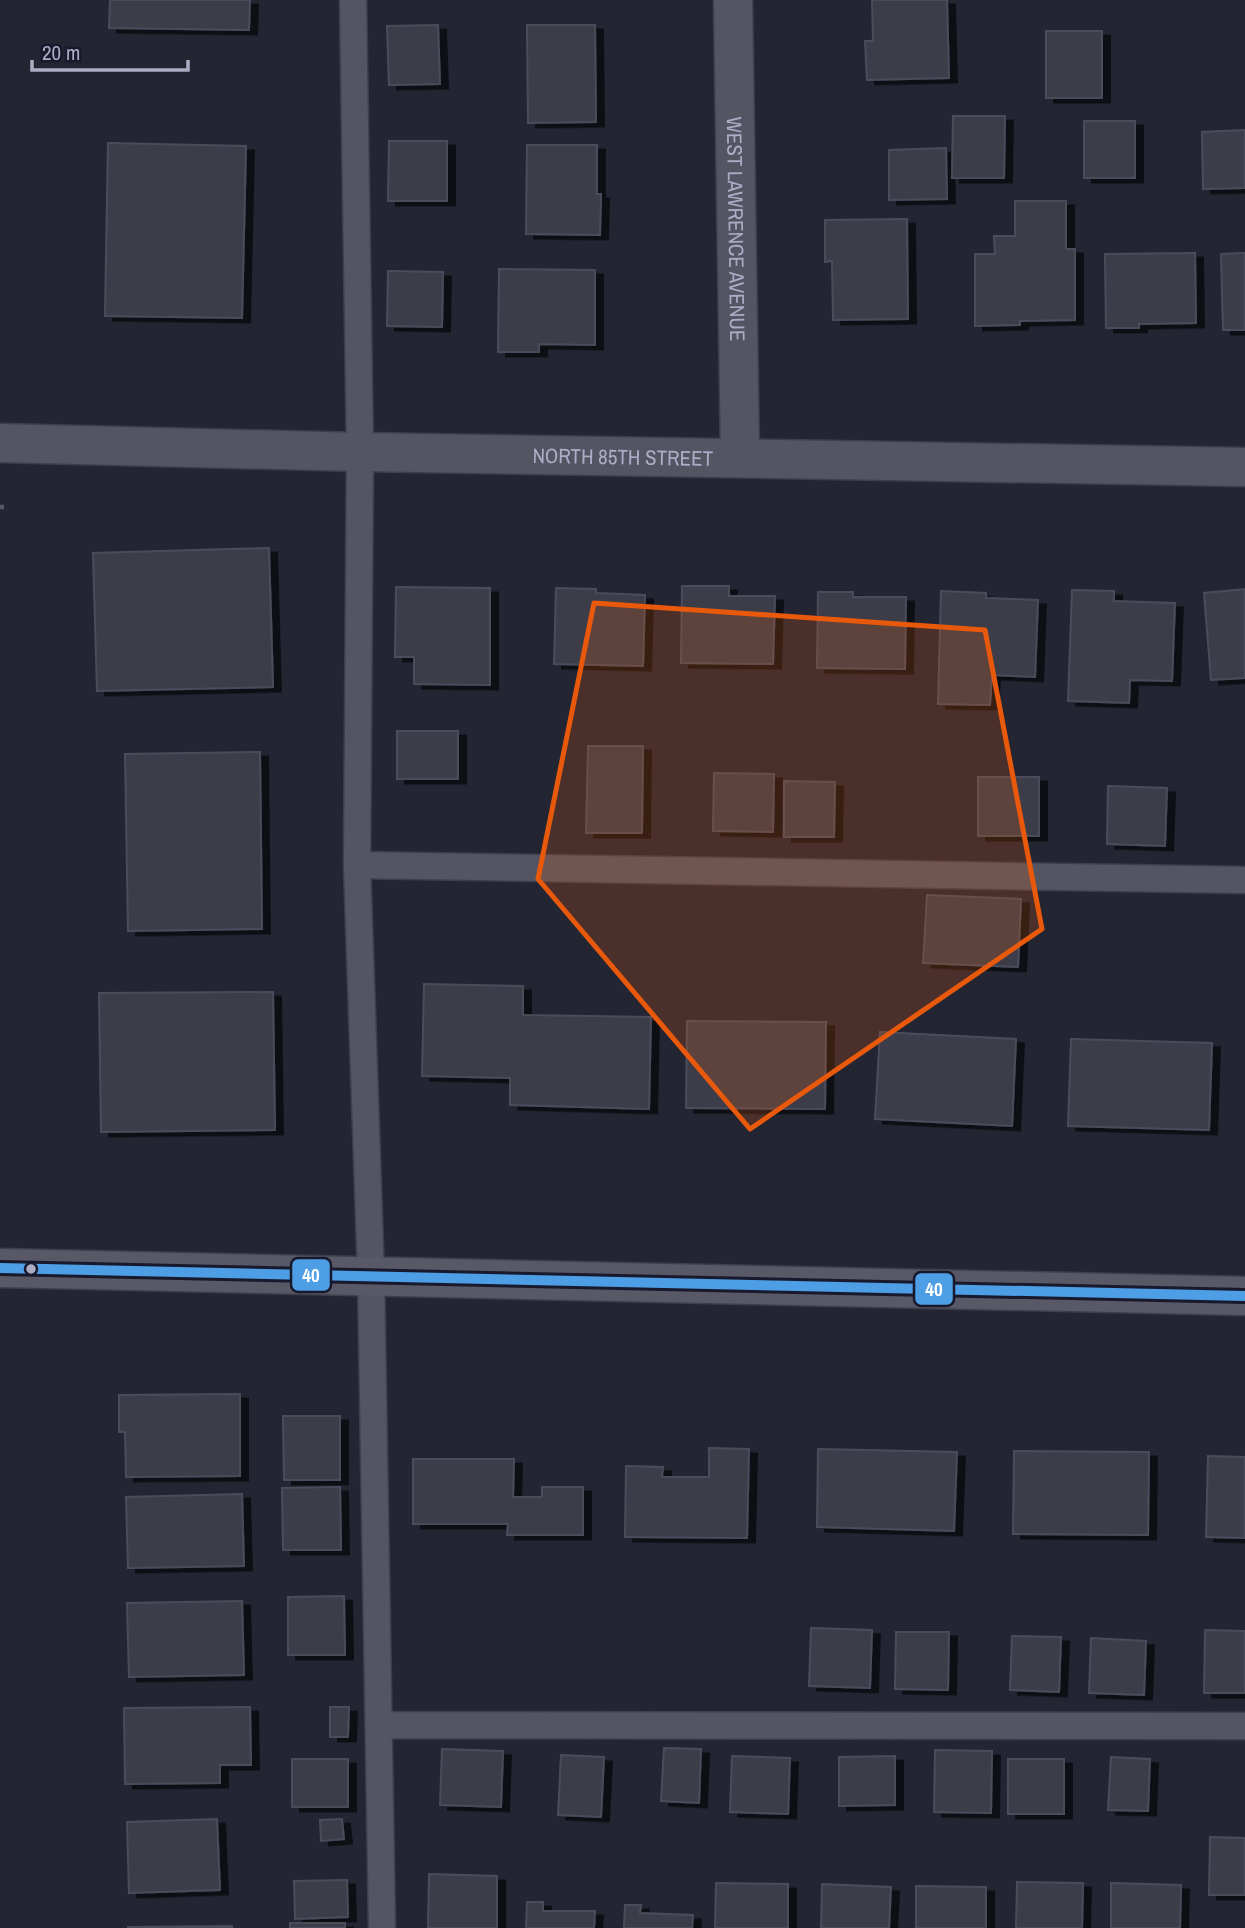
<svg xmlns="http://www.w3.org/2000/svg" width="1245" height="1928" viewBox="0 0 1245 1928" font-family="'Archivo Narrow',sans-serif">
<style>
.building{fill:#3c3c49;stroke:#4b4c5c;stroke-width:2;filter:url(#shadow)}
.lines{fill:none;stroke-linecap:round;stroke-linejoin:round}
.lane-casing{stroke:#3e3f4a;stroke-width:29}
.street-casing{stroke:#3e3f4a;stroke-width:41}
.secondary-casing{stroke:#3e3f4a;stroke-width:41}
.path{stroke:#565864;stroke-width:4.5;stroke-dasharray:5 5;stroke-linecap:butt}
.lane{stroke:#545462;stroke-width:26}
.street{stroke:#545462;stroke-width:38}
.secondary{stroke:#585866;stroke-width:38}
.bus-1-casing{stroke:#18192d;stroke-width:16}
.bus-1{stroke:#4d9ee5;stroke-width:10}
.marked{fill:#e8590c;fill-opacity:0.2;stroke:#e8590c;stroke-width:5;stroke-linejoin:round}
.bus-dot{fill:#acacc6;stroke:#18192d;stroke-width:2.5}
.labels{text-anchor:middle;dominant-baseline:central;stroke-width:7;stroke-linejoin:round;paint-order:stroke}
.street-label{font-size:21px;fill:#acacc6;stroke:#18192d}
.line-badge{stroke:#18192d;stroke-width:2.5}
.badge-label{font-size:19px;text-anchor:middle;font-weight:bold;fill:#fff}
</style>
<defs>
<filter id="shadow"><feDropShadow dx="8" dy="4.5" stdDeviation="0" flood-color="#0009"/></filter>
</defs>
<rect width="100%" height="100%" fill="#242533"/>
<!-- building -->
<path class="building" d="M 110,0 L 250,0 L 249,30 L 109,28 Z
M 872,0 L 947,0 L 949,78 L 867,80 L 865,41 L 873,41 Z
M 438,25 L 440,84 L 389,85 L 387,26 Z
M 527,25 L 595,25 L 596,122 L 528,123 Z
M 1046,31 L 1102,31 L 1102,98 L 1046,98 Z
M 953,116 L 1005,116 L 1004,178 L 952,178 Z
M 1084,121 L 1135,121 L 1135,178 L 1084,178 Z
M 1245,130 L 1245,188 L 1203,189 L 1202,132 Z
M 389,141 L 447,141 L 447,201 L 388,201 Z
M 108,143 L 246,146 L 242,318 L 105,316 Z
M 527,145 L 597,145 L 597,194 L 601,194 L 600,235 L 526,234 Z
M 946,148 L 947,199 L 889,200 L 889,150 Z
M 1015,201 L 1066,201 L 1066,249 L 1075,249 L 1075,320 L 1020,321 L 1020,325 L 975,326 L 975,254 L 995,254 L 994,236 L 1015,236 Z
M 907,219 L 908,319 L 833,320 L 832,261 L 825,262 L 825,220 Z
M 1195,253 L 1196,323 L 1139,324 L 1139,328 L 1106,328 L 1105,254 Z
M 1245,253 L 1245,330 L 1223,330 L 1221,254 Z
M 499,269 L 595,270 L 595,345 L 539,344 L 539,352 L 498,352 Z
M 388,271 L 443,272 L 442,327 L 387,326 Z
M 269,548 L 273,687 L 97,691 L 93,553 Z
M 682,586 L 729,586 L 729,596 L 775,596 L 773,664 L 681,663 Z
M 396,587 L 490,588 L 490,685 L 414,684 L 414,657 L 395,657 Z
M 556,588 L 596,589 L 596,593 L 645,595 L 643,666 L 554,664 Z
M 1245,589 L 1245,678 L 1211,680 L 1204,593 Z
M 1072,590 L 1114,591 L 1114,601 L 1175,603 L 1172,681 L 1130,680 L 1129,703 L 1068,701 Z
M 941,591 L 986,593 L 986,598 L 1038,600 L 1035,677 L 992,675 L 990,705 L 938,704 Z
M 818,592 L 853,592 L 853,597 L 906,597 L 905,669 L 817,668 Z
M 397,731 L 458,731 L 458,779 L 397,779 Z
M 588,746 L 643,746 L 642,833 L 586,833 Z
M 260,752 L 262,929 L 128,931 L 125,754 Z
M 714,773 L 774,774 L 773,832 L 713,831 Z
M 978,777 L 1039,777 L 1039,836 L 978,836 Z
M 784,781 L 835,782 L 834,837 L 784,837 Z
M 1108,786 L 1167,788 L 1165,846 L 1107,844 Z
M 927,895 L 1021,899 L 1018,967 L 923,963 Z
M 424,984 L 523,986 L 523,1015 L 651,1017 L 649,1109 L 510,1105 L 510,1078 L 422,1076 Z
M 273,992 L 275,1130 L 101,1132 L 99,993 Z
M 687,1021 L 826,1022 L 825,1109 L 686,1108 Z
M 880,1032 L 1016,1039 L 1012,1126 L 875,1119 Z
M 1071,1039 L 1212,1043 L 1209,1130 L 1068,1126 Z
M 240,1394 L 240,1476 L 126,1477 L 125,1432 L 119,1432 L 119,1395 Z
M 283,1416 L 340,1416 L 340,1480 L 284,1480 Z
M 709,1448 L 749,1449 L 747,1538 L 625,1537 L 626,1466 L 663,1467 L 662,1477 L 709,1477 Z
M 818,1449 L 957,1452 L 954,1531 L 817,1527 Z
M 1014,1451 L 1149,1452 L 1148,1535 L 1013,1534 Z
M 1208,1456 L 1245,1457 L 1245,1538 L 1206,1537 Z
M 413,1459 L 514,1459 L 513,1497 L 542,1497 L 542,1487 L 583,1487 L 583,1535 L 507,1535 L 508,1524 L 413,1524 Z
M 340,1487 L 341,1550 L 283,1550 L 282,1488 Z
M 242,1494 L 244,1566 L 128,1568 L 126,1497 Z
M 344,1596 L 345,1655 L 288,1655 L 288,1597 Z
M 242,1601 L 244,1675 L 129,1677 L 127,1603 Z
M 811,1628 L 872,1630 L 870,1688 L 809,1686 Z
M 1205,1630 L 1245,1631 L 1245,1693 L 1204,1693 Z
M 896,1632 L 949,1632 L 948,1690 L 895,1689 Z
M 1012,1636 L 1061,1637 L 1059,1692 L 1010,1690 Z
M 1091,1638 L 1146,1641 L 1144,1695 L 1089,1693 Z
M 250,1707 L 251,1765 L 220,1765 L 220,1783 L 125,1784 L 124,1708 Z
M 330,1707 L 349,1707 L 348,1737 L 330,1737 Z
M 664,1748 L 701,1749 L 699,1803 L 661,1801 Z
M 442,1749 L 503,1751 L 501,1807 L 440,1805 Z
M 935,1750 L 992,1751 L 991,1813 L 934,1812 Z
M 561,1755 L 604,1757 L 601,1817 L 558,1815 Z
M 732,1756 L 790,1758 L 788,1814 L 730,1812 Z
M 895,1756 L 895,1805 L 839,1806 L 839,1757 Z
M 1111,1757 L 1150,1759 L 1148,1811 L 1108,1810 Z
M 292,1759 L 348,1759 L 348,1807 L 292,1807 Z
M 1008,1759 L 1064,1759 L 1064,1814 L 1008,1814 Z
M 217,1819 L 220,1890 L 129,1893 L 127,1822 Z
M 342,1819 L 344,1839 L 321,1841 L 320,1820 Z
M 1210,1837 L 1245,1838 L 1245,1895 L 1209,1895 Z
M 429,1874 L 497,1876 L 497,1928 L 428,1928 Z
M 347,1880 L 348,1917 L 295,1919 L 294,1881 Z
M 1017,1882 L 1083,1883 L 1082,1928 L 1016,1928 Z
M 716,1883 L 788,1884 L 788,1928 L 715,1928 Z
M 1111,1883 L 1181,1885 L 1180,1928 L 1111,1928 Z
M 822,1884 L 891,1887 L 889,1928 L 821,1928 Z
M 916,1886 L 986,1887 L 986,1928 L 916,1928 Z
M 527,1902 L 543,1902 L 543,1911 L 595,1911 L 594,1928 L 526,1928 Z
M 625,1905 L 641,1905 L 640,1913 L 693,1915 L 692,1928 L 624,1928 Z
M 290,1923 L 345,1923 L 345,1928 L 290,1928 Z
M 232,1926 L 232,1928 L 128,1928 L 128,1927 Z"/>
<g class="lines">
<defs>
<path id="lane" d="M 353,0 L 360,452 L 357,865 L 371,1276 L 382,1928
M 357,865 L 1245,880
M 379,1725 L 1245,1726"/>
<g id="street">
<path id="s1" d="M 733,0 L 740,457"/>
<path id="s2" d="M 0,443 L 360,452 L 1245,467"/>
</g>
<path id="secondary" d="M 0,1268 L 1245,1296"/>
</defs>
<!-- lane casing -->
<use href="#lane" class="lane-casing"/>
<!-- street casing -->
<use href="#street" class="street-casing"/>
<!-- secondary casing -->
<use href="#secondary" class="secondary-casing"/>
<!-- path -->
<path class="path" d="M 0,507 L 4,507"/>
<!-- lane -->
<use href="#lane" class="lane"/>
<!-- street -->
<use href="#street" class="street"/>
<!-- secondary -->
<use href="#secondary" class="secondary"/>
<defs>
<path id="bus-1" d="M 0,1268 L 1245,1296"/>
</defs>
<!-- bus-1 casing -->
<use href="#bus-1" class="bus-1-casing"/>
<!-- bus-1 -->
<use href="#bus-1" class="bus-1"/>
</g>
<!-- marked area -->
<path class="marked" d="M 594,603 L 985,630 L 1042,929 L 750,1129 L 538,879 Z"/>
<!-- markers -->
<circle class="bus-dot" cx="31" cy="1269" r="6"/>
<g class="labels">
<!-- street labels -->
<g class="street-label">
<text stroke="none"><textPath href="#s1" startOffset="229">WEST LAWRENCE AVENUE</textPath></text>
<text stroke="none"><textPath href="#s2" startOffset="623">NORTH 85TH STREET</textPath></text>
</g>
</g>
<g class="line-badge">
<rect x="291" y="1258" width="40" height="34" rx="7" fill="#4d9ee5"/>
<rect x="914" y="1272" width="40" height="34" rx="7" fill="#4d9ee5"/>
</g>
<g class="badge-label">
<text x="311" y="1282">40</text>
<text x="934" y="1296">40</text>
</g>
<!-- scale -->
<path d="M32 60v10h156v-10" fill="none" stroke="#acacc6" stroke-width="3.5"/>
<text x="42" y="60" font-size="21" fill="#acacc6" stroke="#18192d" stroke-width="5" paint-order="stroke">20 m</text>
</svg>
